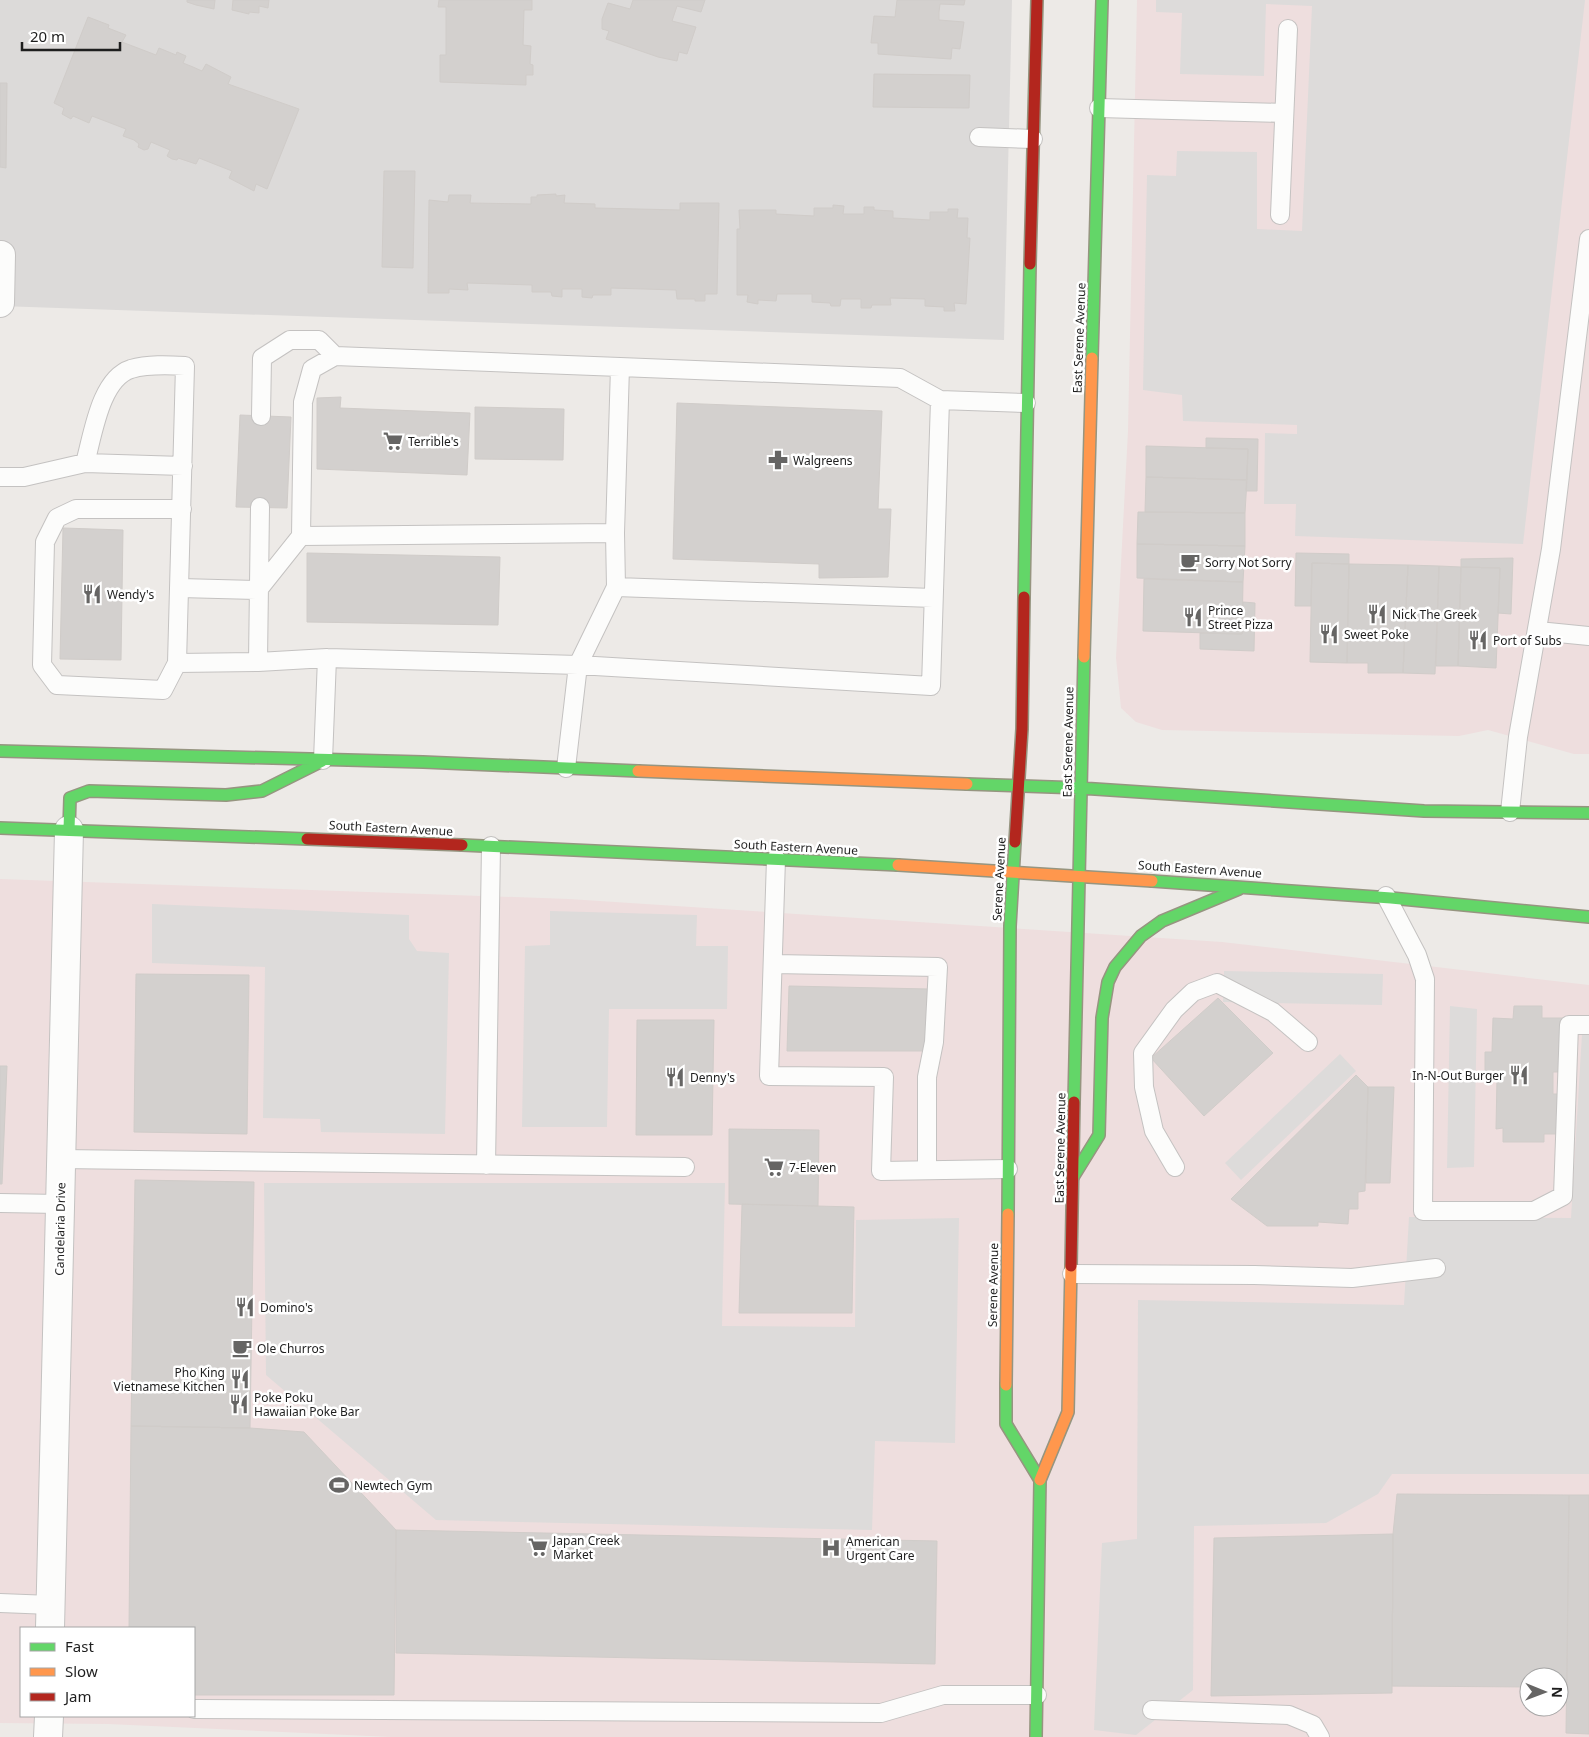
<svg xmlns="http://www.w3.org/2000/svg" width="1589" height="1737" viewBox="0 0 1589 1737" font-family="'Noto Sans',sans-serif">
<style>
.residential{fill:#dcdad9}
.commercial{fill:#eedede;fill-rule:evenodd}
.parking{fill:#dddbda}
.building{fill:#d3d0ce;stroke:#d0ccc9}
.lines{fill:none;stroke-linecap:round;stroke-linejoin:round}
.lane-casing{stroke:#c4c2c1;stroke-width:20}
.street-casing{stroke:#c4c2c1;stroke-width:30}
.fast-casing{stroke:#969580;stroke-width:14}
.slow-casing{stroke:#969580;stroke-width:14}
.jam-casing{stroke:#969580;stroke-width:14}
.lane{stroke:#fcfcfb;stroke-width:18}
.street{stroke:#fcfcfb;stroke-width:28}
.fast{stroke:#63d668;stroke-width:11}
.slow{stroke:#ff974d;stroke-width:11}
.jam{stroke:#b3261e;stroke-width:11}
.labels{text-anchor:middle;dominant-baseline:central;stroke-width:5;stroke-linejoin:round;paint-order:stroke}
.street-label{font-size:12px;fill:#1e1e1e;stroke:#fff}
.poi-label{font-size:12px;fill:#1e1e1e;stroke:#fff;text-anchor:start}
</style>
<rect width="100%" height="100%" fill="#edeae7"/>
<!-- residential -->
<path class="residential" d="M 0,0 L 1012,0 L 1004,340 L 0,306 Z"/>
<!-- commercial -->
<path class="commercial" d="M 1137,0 L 1589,0 L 1589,754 L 1574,754 L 1488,730 L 1459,736 L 1162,730 L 1136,722 L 1121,708 L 1116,658 L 1128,431 Z
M 0,879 L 569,899 L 1222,942 L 1589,985 L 1589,1737 L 391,1737 L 108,1724 L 0,1723 ZM 21,1628 L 194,1628 L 194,1716 L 21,1716 ZM 1529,1677 L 1559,1677 L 1559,1707 L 1529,1707 Z"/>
<!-- parking -->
<path class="parking" d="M 1156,0 L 1585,0 L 1523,544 L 1295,536 L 1296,504 L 1264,504 L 1265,433 L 1297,434 L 1297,425 L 1183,421 L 1182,395 L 1143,390 L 1147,175 L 1176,176 L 1177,151 L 1257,152 L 1257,229 L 1302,231 L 1312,6 L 1266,4 L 1264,76 L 1180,74 L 1182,13 L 1156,12 Z
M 152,904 L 409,915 L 409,939 L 417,951 L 449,953 L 445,1134 L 321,1132 L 320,1119 L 263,1118 L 265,967 L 152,963 Z
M 550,911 L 697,915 L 696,946 L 728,946 L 727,1009 L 609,1009 L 607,1127 L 522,1127 L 525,946 L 550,945 Z
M 1224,971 L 1383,974 L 1382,1005 L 1223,1002 Z
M 1450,1006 L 1477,1009 L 1474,1167 L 1447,1168 Z
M 1582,1034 L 1589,1034 L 1589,1474 L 1392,1474 L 1378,1494 L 1326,1523 L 1194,1526 L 1193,1690 L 1136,1735 L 1094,1730 L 1102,1543 L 1137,1539 L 1138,1300 L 1404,1305 L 1409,1217 L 1571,1218 Z
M 1340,1054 L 1356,1071 L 1241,1180 L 1225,1163 Z
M 264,1183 L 725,1183 L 722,1326 L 855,1327 L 856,1220 L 959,1218 L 955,1443 L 875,1441 L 872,1530 L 436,1520 L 266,1375 Z"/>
<!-- building -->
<path class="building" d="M 187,0 L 215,0 L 214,9 L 196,5 L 187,2 Z
M 233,0 L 269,0 L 268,8 L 259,6 L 259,13 L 249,12 L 249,14 L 232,10 Z
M 439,0 L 532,0 L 532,10 L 524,10 L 523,45 L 531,46 L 530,64 L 533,65 L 533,75 L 526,75 L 526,85 L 440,82 L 440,55 L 446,55 L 446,7 L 438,7 Z
M 633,0 L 705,0 L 701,12 L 677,6 L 672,21 L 696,27 L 687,54 L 679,52 L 677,61 L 658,57 L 606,39 L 609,31 L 602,29 L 602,19 L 608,3 L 630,9 Z
M 897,0 L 965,0 L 964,5 L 940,4 L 939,12 L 939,20 L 964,22 L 960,49 L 952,48 L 951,59 L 878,54 L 878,43 L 871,43 L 874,16 L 895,17 Z
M 88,17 L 109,25 L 108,28 L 126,35 L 122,42 L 156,55 L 159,48 L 176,55 L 177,52 L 186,56 L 183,63 L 193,67 L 202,71 L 206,64 L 231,77 L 228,84 L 299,109 L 267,189 L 256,184 L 254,191 L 229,178 L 232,171 L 199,158 L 196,164 L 178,158 L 177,160 L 172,159 L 167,156 L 170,150 L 151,142 L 148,149 L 144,150 L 138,147 L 139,144 L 134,140 L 123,136 L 126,129 L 92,116 L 89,123 L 73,116 L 71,119 L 62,114 L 64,108 L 54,103 Z
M 874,74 L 970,75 L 969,108 L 873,107 Z
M 0,83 L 7,83 L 6,168 L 0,167 Z
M 384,171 L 415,171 L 413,268 L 382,267 Z
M 556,194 L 556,196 L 565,195 L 564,203 L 595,204 L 595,208 L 680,210 L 680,203 L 719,203 L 717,294 L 705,294 L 705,301 L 695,301 L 695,299 L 677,299 L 676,290 L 611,288 L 611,295 L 593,295 L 592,298 L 582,297 L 582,289 L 562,289 L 562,297 L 552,296 L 551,292 L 532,292 L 532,285 L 467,283 L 468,290 L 449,289 L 449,293 L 428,293 L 429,200 L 448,202 L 449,195 L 471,195 L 470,203 L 531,204 L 531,197 L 537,197 L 537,195 Z
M 833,205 L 844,206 L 843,214 L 864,214 L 864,207 L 874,207 L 874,210 L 893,211 L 893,218 L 930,220 L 930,212 L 948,212 L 948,209 L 958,209 L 957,218 L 968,218 L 967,238 L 970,238 L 966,304 L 954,303 L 955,311 L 944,311 L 944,307 L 925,306 L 925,299 L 890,298 L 891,305 L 872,305 L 871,308 L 861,308 L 861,299 L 841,299 L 840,306 L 831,306 L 830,303 L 812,302 L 812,294 L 777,294 L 776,301 L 758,300 L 758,304 L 747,302 L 748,295 L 737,295 L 737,229 L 740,229 L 739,210 L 776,210 L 776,214 L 814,216 L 814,208 L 833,208 Z
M 341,397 L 340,408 L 470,413 L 467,475 L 317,469 L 317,398 Z
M 677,403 L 882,411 L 878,509 L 891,509 L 888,577 L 819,578 L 819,564 L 673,559 Z
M 475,407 L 564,409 L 563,460 L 475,459 Z
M 240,415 L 291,417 L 287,508 L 236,507 Z
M 1206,438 L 1258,439 L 1257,491 L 1246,491 L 1248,449 L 1206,448 Z
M 1146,446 L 1248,449 L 1247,480 L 1146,477 Z
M 1146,477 L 1247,480 L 1245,513 L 1145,512 Z
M 1138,512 L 1245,513 L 1245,546 L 1137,544 Z
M 63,528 L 123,530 L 121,660 L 60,659 Z
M 1137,544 L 1245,546 L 1243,582 L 1137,578 Z
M 307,553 L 500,557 L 498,625 L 307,622 Z
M 1296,553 L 1349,554 L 1349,564 L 1312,563 L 1311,606 L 1295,606 Z
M 1513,558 L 1511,614 L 1498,613 L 1500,568 L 1461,567 L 1461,559 Z
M 1312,563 L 1349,564 L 1347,663 L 1310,662 Z
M 1349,564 L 1408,565 L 1403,673 L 1368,673 L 1368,663 L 1347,663 Z
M 1408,565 L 1439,566 L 1435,674 L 1403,673 Z
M 1439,566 L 1461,567 L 1458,666 L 1436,666 Z
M 1461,567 L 1500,568 L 1496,668 L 1458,666 Z
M 1144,579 L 1243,582 L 1242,634 L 1143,631 Z
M 1243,602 L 1255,603 L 1254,651 L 1200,649 L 1200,633 L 1242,634 Z
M 136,974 L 249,975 L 247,1134 L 134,1132 Z
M 789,986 L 929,989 L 928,1051 L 787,1051 Z
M 1218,998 L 1273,1053 L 1204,1116 L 1151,1058 Z
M 1514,1006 L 1542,1006 L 1542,1018 L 1562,1018 L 1562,1072 L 1553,1072 L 1553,1094 L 1558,1094 L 1558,1134 L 1544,1134 L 1544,1142 L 1503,1142 L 1503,1128 L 1496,1129 L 1497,1078 L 1485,1078 L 1485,1052 L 1492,1052 L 1493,1018 L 1513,1019 Z
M 637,1020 L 714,1020 L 712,1135 L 636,1135 Z
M 0,1066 L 7,1066 L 2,1184 L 0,1184 Z
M 1356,1075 L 1368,1087 L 1365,1191 L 1358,1192 L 1358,1209 L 1349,1209 L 1348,1224 L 1318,1222 L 1318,1226 L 1267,1226 L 1231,1199 Z
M 1368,1087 L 1394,1087 L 1390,1183 L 1366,1183 Z
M 729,1129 L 819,1130 L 818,1206 L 729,1204 Z
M 135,1180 L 254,1182 L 250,1428 L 131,1426 Z
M 742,1204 L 854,1207 L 852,1313 L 739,1313 Z
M 131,1426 L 250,1428 L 304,1432 L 396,1530 L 394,1695 L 194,1695 L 194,1628 L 129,1628 Z
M 1397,1494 L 1569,1495 L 1567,1687 L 1559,1687 L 1559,1677 L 1529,1677 L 1529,1687 L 1392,1686 L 1393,1534 Z
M 1569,1495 L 1589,1495 L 1589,1734 L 1566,1733 Z
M 396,1530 L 937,1541 L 935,1664 L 396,1653 Z
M 1393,1534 L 1392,1693 L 1211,1696 L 1214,1538 Z"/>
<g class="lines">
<defs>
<path id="lane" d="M 1099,108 L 1284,113
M 979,137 L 1033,139
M 1280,215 L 1288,29
M 620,367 L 900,378 L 940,400 L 1026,403
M 261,416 L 262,358 L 290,340 L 319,340 L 335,356
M 85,463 C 93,435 100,379 131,369 C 148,364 168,365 185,366 L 177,663 L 163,690 L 57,685 L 42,665 L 45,542 L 57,518 L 76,509 L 182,509
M 0,477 L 24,477 L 85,463 L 183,466
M 260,507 L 258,662 L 327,658 L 578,665 L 931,686 L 940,400
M 301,536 L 303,402 L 312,369 L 335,356 L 620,367 L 615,533
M 180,588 L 258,590
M 258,590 L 301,536 L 615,533 L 616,587 L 933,598
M 1538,631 L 1589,636
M 177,663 L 258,662
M 323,760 L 327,658
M 566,768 L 578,665 L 616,587
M 1510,812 L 1518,737 L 1551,549 L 1589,239
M 776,859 L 769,1076 L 884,1077 L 881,1171 L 1008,1169
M 1386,896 L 1417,955 L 1425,979 L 1423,1211 L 1534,1211 L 1563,1196 L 1569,1025 L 1589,1025
M 774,964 L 938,967 L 934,1042 L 927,1077 L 927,1170
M 61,1159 L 685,1167
M 486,1165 L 491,846
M 1175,1167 L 1154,1131 L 1144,1087 L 1143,1053 L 1174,1010 L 1193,992 L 1217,983 L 1273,1012 L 1308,1042
M 0,1203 L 60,1204
M 1072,1274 L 1254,1275 L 1352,1278 L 1436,1268
M 0,1603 L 51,1605
M 194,1709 L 881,1713 L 943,1695 L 1037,1695
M 1152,1710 L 1289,1715 L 1313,1725 L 1320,1737"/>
<path id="street" d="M 0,303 L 1,255
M 50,1628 L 69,830
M 48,1737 L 49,1716"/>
<path id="fast" d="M 1092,358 L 1102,0
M 1024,597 L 1030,264
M 0,751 L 423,762 L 638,771
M 967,784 L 1080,788 L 1424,811 L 1589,813
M 0,828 L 307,839
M 69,830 L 70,798 L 89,791 L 226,795 L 262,791 L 322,761
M 462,845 L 898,865
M 1152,881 L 1391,898 L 1589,917
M 1074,1102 L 1084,657
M 1073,1177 L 1099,1135 L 1102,1018 L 1108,982 L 1115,967 L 1141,936 L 1162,921 L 1239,889
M 1008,1214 L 1010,926 L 1015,842
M 1006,1385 L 1006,1424 L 1040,1480 L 1036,1737"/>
<path id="slow" d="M 1084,657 L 1092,358
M 638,771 L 967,784
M 898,865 L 1152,881
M 1006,1385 L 1008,1214
M 1040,1480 L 1068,1412 L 1071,1266"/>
<path id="jam" d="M 1030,264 L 1037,0
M 307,839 L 462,845
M 1015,842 L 1022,729 L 1024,597
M 1071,1266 L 1074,1102"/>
</defs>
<!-- lane casing -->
<use href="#lane" class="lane-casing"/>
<!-- street casing -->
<use href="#street" class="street-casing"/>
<!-- fast casing -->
<use href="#fast" class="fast-casing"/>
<!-- slow casing -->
<use href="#slow" class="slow-casing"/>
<!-- jam casing -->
<use href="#jam" class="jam-casing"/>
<!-- lane -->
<use href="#lane" class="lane"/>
<!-- street -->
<use href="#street" class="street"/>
<!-- fast -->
<use href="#fast" class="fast"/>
<!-- slow -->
<use href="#slow" class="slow"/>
<!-- jam -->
<use href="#jam" class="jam"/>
</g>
<!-- icons -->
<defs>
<symbol id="supermarket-bare" viewBox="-9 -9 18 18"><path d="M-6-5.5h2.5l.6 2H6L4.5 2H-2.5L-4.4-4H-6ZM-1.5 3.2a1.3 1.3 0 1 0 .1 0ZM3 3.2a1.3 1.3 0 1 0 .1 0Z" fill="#666564" stroke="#fff" stroke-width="2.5" paint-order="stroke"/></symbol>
<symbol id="pharmacy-bare" viewBox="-9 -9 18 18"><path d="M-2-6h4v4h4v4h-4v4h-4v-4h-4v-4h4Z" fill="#666564" stroke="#fff" stroke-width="2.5" paint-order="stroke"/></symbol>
<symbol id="cafe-bare" viewBox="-9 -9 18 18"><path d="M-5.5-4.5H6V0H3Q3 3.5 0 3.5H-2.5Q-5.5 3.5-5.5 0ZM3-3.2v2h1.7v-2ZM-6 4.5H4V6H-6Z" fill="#666564" stroke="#fff" stroke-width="2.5" paint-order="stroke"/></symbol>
<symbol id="restaurant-bare" viewBox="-9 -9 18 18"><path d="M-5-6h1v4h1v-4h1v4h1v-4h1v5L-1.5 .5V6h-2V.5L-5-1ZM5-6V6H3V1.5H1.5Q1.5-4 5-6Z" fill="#666564" stroke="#fff" stroke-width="2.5" paint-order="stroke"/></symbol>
<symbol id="stadium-bare" viewBox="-9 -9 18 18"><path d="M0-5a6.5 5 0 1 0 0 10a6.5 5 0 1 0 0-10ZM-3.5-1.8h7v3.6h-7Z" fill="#666564" stroke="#fff" stroke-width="2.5" paint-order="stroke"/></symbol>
<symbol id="hospital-bare" viewBox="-9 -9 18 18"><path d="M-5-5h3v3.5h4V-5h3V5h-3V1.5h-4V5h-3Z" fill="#666564" stroke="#fff" stroke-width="2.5" paint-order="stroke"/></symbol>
</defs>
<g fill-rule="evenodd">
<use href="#supermarket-bare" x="379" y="427" width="28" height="28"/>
<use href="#pharmacy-bare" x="764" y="446" width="28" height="28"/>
<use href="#cafe-bare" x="1176" y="548" width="28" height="28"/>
<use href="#restaurant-bare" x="78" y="580" width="28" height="28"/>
<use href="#restaurant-bare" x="1363" y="600" width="28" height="28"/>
<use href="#restaurant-bare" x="1179" y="603" width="28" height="28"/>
<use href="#restaurant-bare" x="1315" y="620" width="28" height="28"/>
<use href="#restaurant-bare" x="1464" y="626" width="28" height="28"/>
<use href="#restaurant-bare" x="1505" y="1061" width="28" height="28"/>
<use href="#restaurant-bare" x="661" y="1063" width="28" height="28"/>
<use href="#supermarket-bare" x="760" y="1153" width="28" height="28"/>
<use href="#restaurant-bare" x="231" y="1293" width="28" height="28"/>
<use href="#cafe-bare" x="228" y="1334" width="28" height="28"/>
<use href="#restaurant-bare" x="226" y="1365" width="28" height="28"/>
<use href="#restaurant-bare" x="225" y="1390" width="28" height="28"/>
<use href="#stadium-bare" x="325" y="1471" width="28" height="28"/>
<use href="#supermarket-bare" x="524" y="1533" width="28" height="28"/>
<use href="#hospital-bare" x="817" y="1534" width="28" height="28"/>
</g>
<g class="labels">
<!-- street labels -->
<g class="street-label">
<text transform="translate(1079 338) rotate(-88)">East Serene Avenue</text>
<text transform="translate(1068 742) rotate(-89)">East Serene Avenue</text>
<text transform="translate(391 828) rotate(3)">South Eastern Avenue</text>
<text transform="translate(796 847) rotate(3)">South Eastern Avenue</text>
<text transform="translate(1200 869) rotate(4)">South Eastern Avenue</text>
<text transform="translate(999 879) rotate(-87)">Serene Avenue</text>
<text transform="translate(1060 1148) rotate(-89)">East Serene Avenue</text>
<text transform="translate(60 1229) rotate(-89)">Candelaria Drive</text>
<text transform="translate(993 1285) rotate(-89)">Serene Avenue</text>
</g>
<!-- poi labels -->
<g class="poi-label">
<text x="408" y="441">Terrible's</text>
<text x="793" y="460">Walgreens</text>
<text x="1205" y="562">Sorry Not Sorry</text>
<text x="107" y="594">Wendy's</text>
<text x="1208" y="610">Prince<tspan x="1208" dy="14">Street Pizza</tspan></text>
<text x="1392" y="614">Nick The Greek</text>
<text x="1344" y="634">Sweet Poke</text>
<text x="1493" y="640">Port of Subs</text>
<text x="1504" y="1075" text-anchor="end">In-N-Out Burger</text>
<text x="690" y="1077">Denny's</text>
<text x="789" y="1167">7-Eleven</text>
<text x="260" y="1307">Domino's</text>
<text x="257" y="1348">Ole Churros</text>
<text x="225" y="1372" text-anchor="end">Pho King<tspan x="225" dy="14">Vietnamese Kitchen</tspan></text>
<text x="254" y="1397">Poke Poku<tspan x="254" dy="14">Hawaiian Poke Bar</tspan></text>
<text x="354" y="1485">Newtech Gym</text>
<text x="553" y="1540">Japan Creek<tspan x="553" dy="14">Market</tspan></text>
<text x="846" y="1541">American<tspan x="846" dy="14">Urgent Care</tspan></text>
</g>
</g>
<!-- legend -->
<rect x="20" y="1627" width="175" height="90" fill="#ffffff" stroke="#a5a5a5"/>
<rect x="30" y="1643" width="25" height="8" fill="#63d668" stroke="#a5a5a5"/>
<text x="65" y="1652" font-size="15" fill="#1e1e1e">Fast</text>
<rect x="30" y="1668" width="25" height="8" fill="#ff974d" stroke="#a5a5a5"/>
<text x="65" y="1677" font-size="15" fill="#1e1e1e">Slow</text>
<rect x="30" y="1693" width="25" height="8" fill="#b3261e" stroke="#a5a5a5"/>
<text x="65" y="1702" font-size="15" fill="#1e1e1e">Jam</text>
<!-- north arrow -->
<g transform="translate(1544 1692) rotate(91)"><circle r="24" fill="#ffffff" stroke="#a5a5a5"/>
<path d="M0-4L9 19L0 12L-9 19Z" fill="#666564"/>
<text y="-8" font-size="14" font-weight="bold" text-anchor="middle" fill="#1e1e1e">N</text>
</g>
<!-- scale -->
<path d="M22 42v8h98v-8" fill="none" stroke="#1e1e1e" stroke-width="2.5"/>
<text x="30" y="42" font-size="15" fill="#1e1e1e" stroke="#ffffff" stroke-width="4" paint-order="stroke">20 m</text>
</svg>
